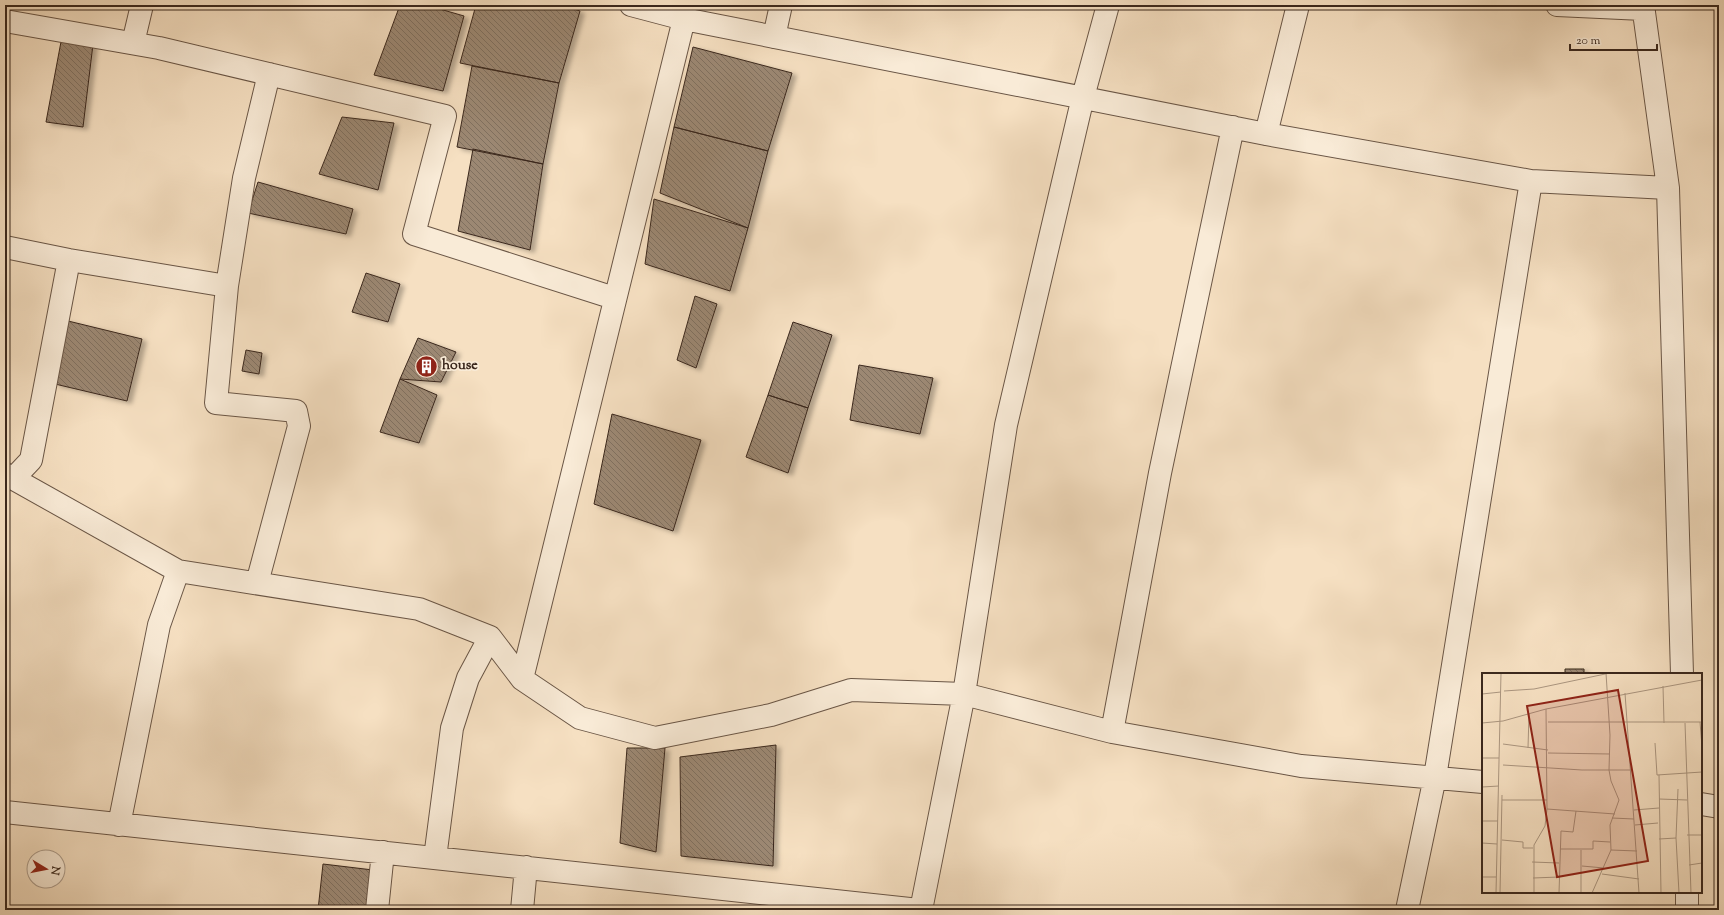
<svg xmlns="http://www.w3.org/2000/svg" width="1724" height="915" viewBox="0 0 1724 915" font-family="'Sorts Mill Goudy',serif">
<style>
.building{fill:url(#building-back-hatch);stroke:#3b281d;filter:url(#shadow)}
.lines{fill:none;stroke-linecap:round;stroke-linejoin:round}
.minor-casing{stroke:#6a5646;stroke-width:24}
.minor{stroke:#f9ebd7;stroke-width:22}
.labels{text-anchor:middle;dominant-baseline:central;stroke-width:3.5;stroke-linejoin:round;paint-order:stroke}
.poi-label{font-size:14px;font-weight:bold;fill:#3b281d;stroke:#f9ebd7;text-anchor:start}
.inset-road{fill:none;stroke:#ab9680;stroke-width:1}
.view{fill:#8f2418;fill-opacity:0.15;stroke:#8f2418;stroke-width:2}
.inset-edge{fill:none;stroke:#3b281d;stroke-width:2}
</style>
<defs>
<pattern id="building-back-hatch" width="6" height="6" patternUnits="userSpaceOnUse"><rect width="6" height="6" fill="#9c8873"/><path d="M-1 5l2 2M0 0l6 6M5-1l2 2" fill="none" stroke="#806f5e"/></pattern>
<filter id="shadow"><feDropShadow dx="4.5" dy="2.5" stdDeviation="2" flood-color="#0004"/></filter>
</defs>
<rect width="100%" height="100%" fill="#f6e0c2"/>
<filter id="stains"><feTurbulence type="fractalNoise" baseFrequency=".005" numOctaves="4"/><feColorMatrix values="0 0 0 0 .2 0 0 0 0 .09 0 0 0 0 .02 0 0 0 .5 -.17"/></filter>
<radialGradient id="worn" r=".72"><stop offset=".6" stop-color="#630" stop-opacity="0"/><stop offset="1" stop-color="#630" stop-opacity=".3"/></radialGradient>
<!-- building -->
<path class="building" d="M 400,5 L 426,5 L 464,16 L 443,91 L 374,75 Z
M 476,5 L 561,5 L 580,11 L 559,83 L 460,63 Z
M 63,31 L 94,36 L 83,127 L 46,122 Z
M 693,47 L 792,73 L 768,151 L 674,127 Z
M 472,66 L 559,83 L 543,164 L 457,147 Z
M 342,117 L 394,123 L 378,190 L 319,174 Z
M 674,127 L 768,151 L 748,228 L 660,193 Z
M 473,149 L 543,164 L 530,250 L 458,231 Z
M 258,182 L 353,209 L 346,234 L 248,213 Z
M 654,199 L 748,228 L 730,291 L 645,264 Z
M 366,273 L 400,284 L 388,322 L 352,312 Z
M 695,296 L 717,304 L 696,368 L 677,360 Z
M 64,320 L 142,339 L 127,401 L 55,384 Z
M 793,322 L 832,335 L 808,408 L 768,395 Z
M 418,338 L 456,352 L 441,382 L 400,379 Z
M 246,350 L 262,353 L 259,374 L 242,371 Z
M 859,365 L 933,378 L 920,434 L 850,420 Z
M 400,379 L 437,395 L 419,443 L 380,432 Z
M 768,395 L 808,408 L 788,473 L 746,457 Z
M 612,414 L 701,440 L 673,531 L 594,504 Z
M 1565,669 L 1584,669 L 1584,674 L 1565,674 Z
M 776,745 L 773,866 L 681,856 L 680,757 Z
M 627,748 L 665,748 L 656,852 L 620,843 Z
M 323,864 L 373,870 L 368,910 L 318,910 Z"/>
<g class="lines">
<defs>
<path id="minor" d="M 631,5 L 684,19 L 1266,134 L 1531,181 L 1668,188
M 1557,5 L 1643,9
M 1643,5 L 1668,188 L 1682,674
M 5,21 L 159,48 L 445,116 L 414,234 L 614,298
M 774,37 L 781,5
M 133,43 L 142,5
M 1266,134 L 1298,5
M 5,247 L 69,260 L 227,286
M 5,474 L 178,571 L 419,609 L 490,637 L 522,679 L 580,718 L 655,738 L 771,715 L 851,690 L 964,694 L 1112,732 L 1301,766 L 1483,782
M 13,479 L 31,460 L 69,260
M 257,583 L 299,426 L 296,411 L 216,403 L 227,286 L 244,178 L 269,74
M 522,679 L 684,19
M 1112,732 L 1160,473 L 1233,127
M 1701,804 L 1719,807
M 5,812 L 919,910
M 119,825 L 159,625 L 178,571
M 435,858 L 452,728 L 468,678 L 490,637
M 1687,892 L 1687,910
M 377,910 L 383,852
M 522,910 L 526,867
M 921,910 L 964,694 L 1006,425 L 1083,97 L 1108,5
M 1407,910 L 1435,777 L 1531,181"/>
</defs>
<!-- minor casing -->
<use href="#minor" class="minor-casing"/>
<!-- minor -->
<use href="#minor" class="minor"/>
</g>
<!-- icons -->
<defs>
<symbol id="building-disc" viewBox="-11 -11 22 22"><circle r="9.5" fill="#8f2418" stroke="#f9ebd7"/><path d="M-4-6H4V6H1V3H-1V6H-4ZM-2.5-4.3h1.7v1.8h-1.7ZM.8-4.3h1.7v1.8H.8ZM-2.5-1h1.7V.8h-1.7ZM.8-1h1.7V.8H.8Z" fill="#fff"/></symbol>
</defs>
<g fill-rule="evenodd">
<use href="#building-disc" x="414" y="354" width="25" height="25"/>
</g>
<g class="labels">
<!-- poi labels -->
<g class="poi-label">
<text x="442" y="366">house</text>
</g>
</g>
<!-- overview -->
<g transform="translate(1482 673)">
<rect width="220" height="220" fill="#f6e0c2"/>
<path class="inset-road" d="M 181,13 L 182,50M 22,18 L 52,16 L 128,0M 143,20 L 157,220M 0,21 L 19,19M 66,49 L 220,49M 218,49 L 220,74M 0,50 L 21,48 L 64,36 L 220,7M 203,50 L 209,220M 173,70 L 175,102 L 220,99M 21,71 L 66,77M 46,75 L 47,41M 66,80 L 128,81M 0,85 L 17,85M 21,92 L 100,97 L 149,97M 177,102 L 179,220M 0,114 L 17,113M 196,116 L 194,165 L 197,220M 177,126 L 205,127M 20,127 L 65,127M 65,136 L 133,141M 152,137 L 177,135M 130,145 L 152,146M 0,148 L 16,148M 153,152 L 176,150M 205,162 L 220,162M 177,166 L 194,165M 20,167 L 41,169 L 41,175 L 51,175M 0,170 L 15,171M 78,176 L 111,176 L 111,168 L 128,169M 129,177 L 155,178M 50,189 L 77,190M 207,192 L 220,190M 100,193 L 122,195M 120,201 L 157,206M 0,204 L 14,204M 51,205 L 77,204M 14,220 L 19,0M 18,220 L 20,122M 52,220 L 52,172 L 63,153 L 65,136 L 64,36M 77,220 L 79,158 L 91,159 L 94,138M 99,220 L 99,177M 110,220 L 129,177 L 128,152 L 137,127 L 129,108 L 127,97 L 128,62 L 124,0"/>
<path class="view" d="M 136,17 L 166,188 L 75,204 L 45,33 Z"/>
<rect width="220" height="220" class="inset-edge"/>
</g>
<!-- margin -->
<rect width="1724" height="915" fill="none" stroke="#f6e0c2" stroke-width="20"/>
<rect x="6" y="6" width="1712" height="903" fill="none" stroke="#3b281d" stroke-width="2"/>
<rect x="10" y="10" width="1704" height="895" fill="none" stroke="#3b281d"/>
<!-- north arrow -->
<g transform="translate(46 869) rotate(100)"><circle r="19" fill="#f9ebd7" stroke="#ad9d8d"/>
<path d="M0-3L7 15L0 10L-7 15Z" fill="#8f2418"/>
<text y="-6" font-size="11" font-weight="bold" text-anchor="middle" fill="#3b281d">N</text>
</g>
<!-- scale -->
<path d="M1570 44v6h87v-6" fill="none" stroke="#3b281d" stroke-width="2"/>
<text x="1576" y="44" font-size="12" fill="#3b281d" stroke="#f9ebd7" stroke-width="3" paint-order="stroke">20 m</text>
<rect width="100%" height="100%" filter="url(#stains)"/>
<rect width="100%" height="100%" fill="url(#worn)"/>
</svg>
